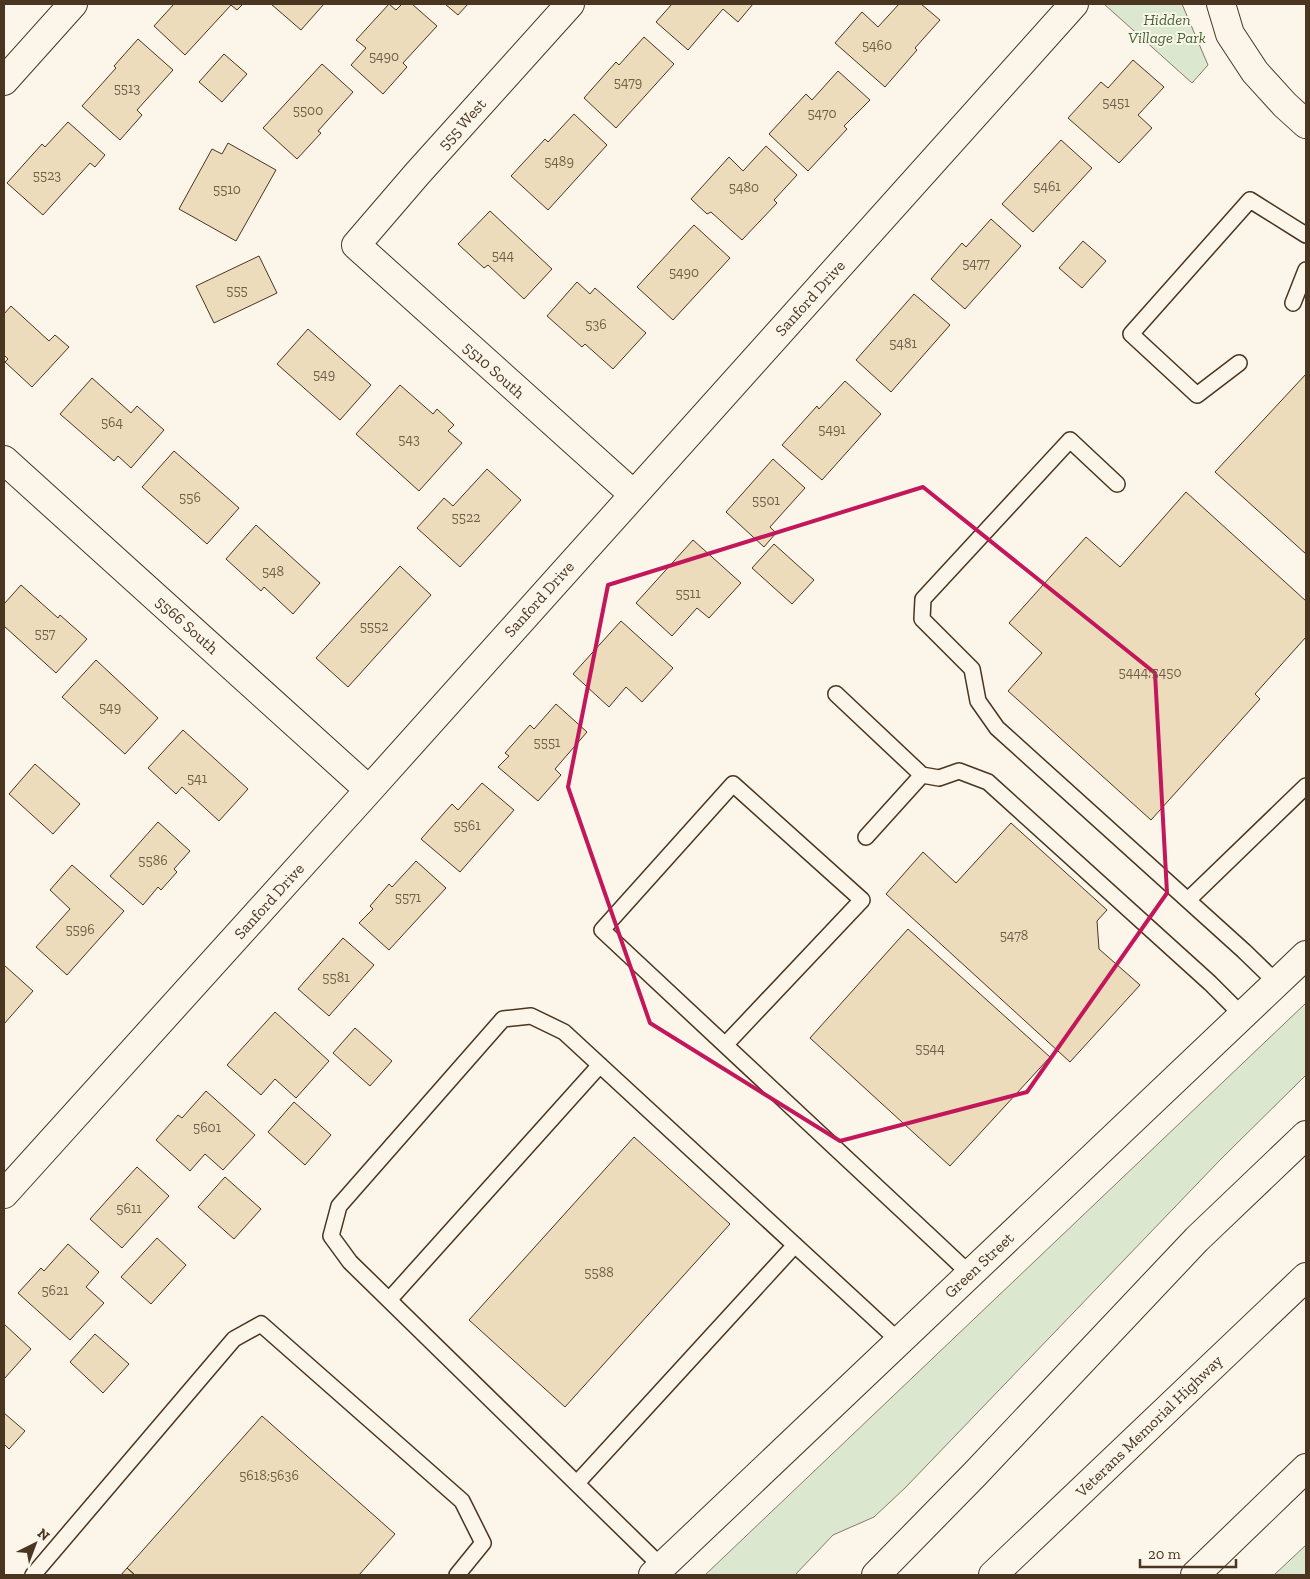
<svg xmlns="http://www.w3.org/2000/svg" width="1310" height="1579" viewBox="0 0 1310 1579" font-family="'Zilla Slab',serif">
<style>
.green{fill:#dce7d0;stroke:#887966}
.building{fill:#ecdcbc;stroke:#4a3520}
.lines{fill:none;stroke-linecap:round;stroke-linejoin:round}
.service-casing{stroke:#4a3520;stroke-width:18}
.minor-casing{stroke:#4a3520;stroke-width:30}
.motorway-casing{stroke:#4a3520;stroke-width:30}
.service{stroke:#fbf6e9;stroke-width:15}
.minor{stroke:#fbf6e9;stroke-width:28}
.motorway{stroke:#fbf6e9;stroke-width:28}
.marked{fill:none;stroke:#c2185b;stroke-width:4;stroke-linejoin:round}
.labels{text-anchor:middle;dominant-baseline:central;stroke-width:4;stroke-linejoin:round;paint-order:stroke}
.number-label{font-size:14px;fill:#725f47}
.park-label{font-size:16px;font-style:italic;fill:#436837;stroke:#fbf6e9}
.street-label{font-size:16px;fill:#4a3520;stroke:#fbf6e9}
</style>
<rect width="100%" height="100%" fill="#fbf6e9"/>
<!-- green -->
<path class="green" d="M 1104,4 L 1182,4 L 1208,65 L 1192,83 Z
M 1306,1003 L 1306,1075 L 1221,1159 L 905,1488 L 874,1517 L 833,1535 L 795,1575 L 705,1575 Z
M 1306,1545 L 1306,1575 L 1274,1575 Z"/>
<!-- building -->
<path class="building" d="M 174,4 L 243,4 L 237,10 L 231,5 L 185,55 L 154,26 Z
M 271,4 L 324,4 L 301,30 Z
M 389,4 L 396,10 L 402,4 L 412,4 L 437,26 L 403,63 L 407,67 L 383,94 L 351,65 L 366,48 L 356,40 Z
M 445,4 L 468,4 L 458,15 Z
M 672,4 L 753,4 L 738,22 L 723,9 L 688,50 L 656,22 Z
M 899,4 L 921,4 L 940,20 L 915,48 L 917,50 L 885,87 L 835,43 L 862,12 L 878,27 Z
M 644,37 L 674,64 L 616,128 L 584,98 L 616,62 L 619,65 Z
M 138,39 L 173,70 L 137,110 L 142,115 L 120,140 L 82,106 L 116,68 L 114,66 Z
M 224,54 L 247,74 L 222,102 L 199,82 Z
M 1133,60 L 1164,87 L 1138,115 L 1152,128 L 1119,163 L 1068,118 L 1101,82 L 1108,88 Z
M 322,64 L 353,92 L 318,131 L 321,133 L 297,159 L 263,128 Z
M 838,71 L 870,100 L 844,126 L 847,129 L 808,171 L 769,134 L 806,94 L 812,100 Z
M 574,114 L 607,145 L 548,210 L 511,176 L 545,139 L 548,142 Z
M 68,122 L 105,155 L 95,167 L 90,163 L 43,215 L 7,183 L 42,144 L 45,147 Z
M 1061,140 L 1092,168 L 1033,232 L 1002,204 Z
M 228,143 L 276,170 L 236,241 L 179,209 L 212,149 L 222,154 Z
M 766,146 L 797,175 L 774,200 L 777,203 L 742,240 L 711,212 L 707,214 L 691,199 L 729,157 L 743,171 Z
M 490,211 L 552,269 L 524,299 L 488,265 L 484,268 L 458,244 Z
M 991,219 L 1021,246 L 965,309 L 931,279 L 962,243 L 966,247 Z
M 694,225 L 730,258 L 673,320 L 637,287 Z
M 1083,241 L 1106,261 L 1082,288 L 1059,268 Z
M 259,256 L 277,293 L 214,323 L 196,286 Z
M 577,282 L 590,294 L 595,288 L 646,333 L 613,369 L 585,344 L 582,347 L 547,316 Z
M 914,294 L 950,325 L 891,392 L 856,360 Z
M 11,306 L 49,341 L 55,335 L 69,347 L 32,387 L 5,362 L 8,359 L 4,355 L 4,314 Z
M 308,329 L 371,385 L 340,420 L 277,364 Z
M 1306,374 L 1306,554 L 1215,472 Z
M 92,378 L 131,413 L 137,406 L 164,430 L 131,468 L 118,456 L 114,461 L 60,414 Z
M 845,381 L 881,414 L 822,480 L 782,445 L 817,406 L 819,409 Z
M 400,385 L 433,414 L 437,409 L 454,425 L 448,431 L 462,443 L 419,491 L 356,434 Z
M 174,451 L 239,508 L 207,544 L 142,487 Z
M 773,459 L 805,488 L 770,527 L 776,533 L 764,547 L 726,512 Z
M 487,469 L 521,500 L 460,567 L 417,528 L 444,498 L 453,506 Z
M 1186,492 L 1306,601 L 1306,637 L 1255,694 L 1260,699 L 1151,820 L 1008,691 L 1042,653 L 1009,623 L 1086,537 L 1120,567 Z
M 256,525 L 320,583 L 293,614 L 264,587 L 261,591 L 226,559 Z
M 693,540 L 741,583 L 709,618 L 697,608 L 672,636 L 636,603 Z
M 774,544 L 814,580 L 792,604 L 752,568 Z
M 400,566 L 431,595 L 348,687 L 316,658 Z
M 21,585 L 58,618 L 60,615 L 87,639 L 56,673 L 4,626 L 4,604 Z
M 621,621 L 673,668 L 642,702 L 626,687 L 609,707 L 573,674 Z
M 96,660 L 158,718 L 125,754 L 62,697 Z
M 556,704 L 587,732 L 555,769 L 561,775 L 538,801 L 498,767 L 509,756 L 505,753 L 530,725 L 534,729 Z
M 183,730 L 248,789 L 219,821 L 182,787 L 176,794 L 148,768 Z
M 35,764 L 80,804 L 53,834 L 9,794 Z
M 482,783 L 514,810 L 460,872 L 421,839 L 452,804 L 458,810 Z
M 158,822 L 190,851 L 174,869 L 177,872 L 161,890 L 158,887 L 143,905 L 110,876 Z
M 1011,823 L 1107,910 L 1097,921 L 1099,949 L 1140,985 L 1070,1062 L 886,894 L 923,852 L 956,883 Z
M 416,861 L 446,888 L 389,950 L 359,923 L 373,909 L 370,906 L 389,884 L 392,887 Z
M 72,865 L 124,911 L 67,975 L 36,947 L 70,909 L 50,890 Z
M 908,929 L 1050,1057 L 950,1166 L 810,1038 Z
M 343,938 L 374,965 L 329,1016 L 298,989 Z
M 4,965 L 33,991 L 4,1024 Z
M 275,1012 L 329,1061 L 296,1098 L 275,1079 L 261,1095 L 227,1065 Z
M 355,1028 L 392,1061 L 370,1086 L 333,1053 Z
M 206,1091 L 255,1135 L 223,1170 L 205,1154 L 190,1171 L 156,1140 L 178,1115 L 182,1118 Z
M 294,1102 L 331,1135 L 305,1165 L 268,1132 Z
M 634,1137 L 730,1224 L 565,1407 L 469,1320 Z
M 137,1167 L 169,1196 L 122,1248 L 90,1219 Z
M 225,1177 L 261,1209 L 234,1239 L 198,1207 Z
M 157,1238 L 186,1265 L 151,1304 L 121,1277 Z
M 68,1244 L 99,1272 L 86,1287 L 104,1303 L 70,1340 L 18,1293 L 41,1268 L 44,1271 Z
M 4,1324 L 31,1349 L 4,1379 Z
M 95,1334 L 129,1364 L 103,1393 L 70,1362 Z
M 4,1413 L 25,1431 L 9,1449 L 4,1444 Z
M 262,1416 L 395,1534 L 359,1575 L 135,1575 L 127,1568 Z
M 127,1568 L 135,1575 L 121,1575 Z"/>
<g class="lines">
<defs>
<path id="service" d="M 1293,303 L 1306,270
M 1239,363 L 1197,395 L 1131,334 L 1250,200 L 1306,235
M 1117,484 L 1070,440 L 923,599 L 922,619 L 972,669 L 978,701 L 997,728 L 1244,951 L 1277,983
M 836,694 L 922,775 L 939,778 L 959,771 L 988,782 L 1210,983 L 1243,1016
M 866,837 L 922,775
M 1188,900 L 1306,786
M 725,1045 L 862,900 L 733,784 L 602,930 L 936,1242 L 970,1274
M 389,1300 L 600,1065
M 577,1483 L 795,1245
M 662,1567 L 350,1262 L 331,1236 L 339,1206 L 503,1019 L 531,1016 L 564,1032 L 899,1341
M 33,1575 L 234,1339 L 261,1324 L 462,1501 L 483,1543 L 457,1575"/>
<path id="minor" d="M 570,4 L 417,174 L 356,245 L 633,494
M 1221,4 L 1230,34 L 1255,72 L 1285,105 L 1306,124
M 4,81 L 73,4
M 4,460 L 369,790
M 4,1194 L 369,790 L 1074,4
M 653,1575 L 1306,955"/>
<path id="motorway" d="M 876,1575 L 975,1474 L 1197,1239 L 1306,1135
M 993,1575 L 1306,1277
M 1195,1575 L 1306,1468"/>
</defs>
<!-- service casing -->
<use href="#service" class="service-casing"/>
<!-- minor casing -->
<use href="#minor" class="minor-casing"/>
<!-- motorway casing -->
<use href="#motorway" class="motorway-casing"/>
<!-- service -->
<use href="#service" class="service"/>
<!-- minor -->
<use href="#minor" class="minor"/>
<!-- motorway -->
<use href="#motorway" class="motorway"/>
</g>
<!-- marked area -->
<path class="marked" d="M 923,487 L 1155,673 L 1167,893 L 1027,1092 L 840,1141 L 650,1023 L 568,787 L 608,585 Z"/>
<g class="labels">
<!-- number labels -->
<g class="number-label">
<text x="877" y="45">5460</text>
<text x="384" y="56">5490</text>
<text x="628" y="82">5479</text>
<text x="127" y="88">5513</text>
<text x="1116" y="102">5451</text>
<text x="308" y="110">5500</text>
<text x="822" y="113">5470</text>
<text x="559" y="161">5489</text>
<text x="47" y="175">5523</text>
<text x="1047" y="186">5461</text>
<text x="744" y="187">5480</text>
<text x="227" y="189">5510</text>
<text x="503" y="255">544</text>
<text x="976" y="263">5477</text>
<text x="684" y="272">5490</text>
<text x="237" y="290">555</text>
<text x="596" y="324">536</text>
<text x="903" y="343">5481</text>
<text x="324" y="374">549</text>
<text x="112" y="422">564</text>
<text x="832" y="429">5491</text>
<text x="409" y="439">543</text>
<text x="190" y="497">556</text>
<text x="766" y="500">5501</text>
<text x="466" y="517">5522</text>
<text x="273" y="571">548</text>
<text x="688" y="593">5511</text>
<text x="374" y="626">5552</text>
<text x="45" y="633">557</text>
<text x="1150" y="672">5444;5450</text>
<text x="110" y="707">549</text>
<text x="547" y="742">5551</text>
<text x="197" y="778">541</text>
<text x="467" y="825">5561</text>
<text x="153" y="860">5586</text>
<text x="408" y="897">5571</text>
<text x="80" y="929">5596</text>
<text x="1014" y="935">5478</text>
<text x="336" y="977">5581</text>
<text x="930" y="1048">5544</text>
<text x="207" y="1127">5601</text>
<text x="129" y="1208">5611</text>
<text x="599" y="1272">5588</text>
<text x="55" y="1290">5621</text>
<text x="269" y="1475">5618;5636</text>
</g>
<!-- park labels -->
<g class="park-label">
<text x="1167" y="19">Hidden<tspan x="1167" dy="18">Village Park</tspan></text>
</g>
<!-- street labels -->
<g class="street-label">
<text transform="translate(462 124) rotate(-48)">555 West</text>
<text transform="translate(810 298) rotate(-48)">Sanford Drive</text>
<text transform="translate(494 370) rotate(42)">5510 South</text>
<text transform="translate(539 599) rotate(-48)">Sanford Drive</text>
<text transform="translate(187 625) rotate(42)">5566 South</text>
<text transform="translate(269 901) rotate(-48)">Sanford Drive</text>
<text transform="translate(979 1265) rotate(-43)">Green Street</text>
<text transform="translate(1149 1426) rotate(-44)">Veterans Memorial Highway</text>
</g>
</g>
<!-- border -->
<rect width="1310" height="1579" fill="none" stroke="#4a3520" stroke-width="10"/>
<!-- north arrow -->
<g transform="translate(35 1544) rotate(42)" stroke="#fbf6e9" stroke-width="4" paint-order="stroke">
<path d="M0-4L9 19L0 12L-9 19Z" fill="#4a3520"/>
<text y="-8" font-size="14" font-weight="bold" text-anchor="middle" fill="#4a3520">N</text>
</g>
<!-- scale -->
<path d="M1140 1559v8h96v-8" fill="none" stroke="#4a3520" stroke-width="2.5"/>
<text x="1148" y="1559" font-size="15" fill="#4a3520" stroke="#fbf6e9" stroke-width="4" paint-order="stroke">20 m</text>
</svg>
